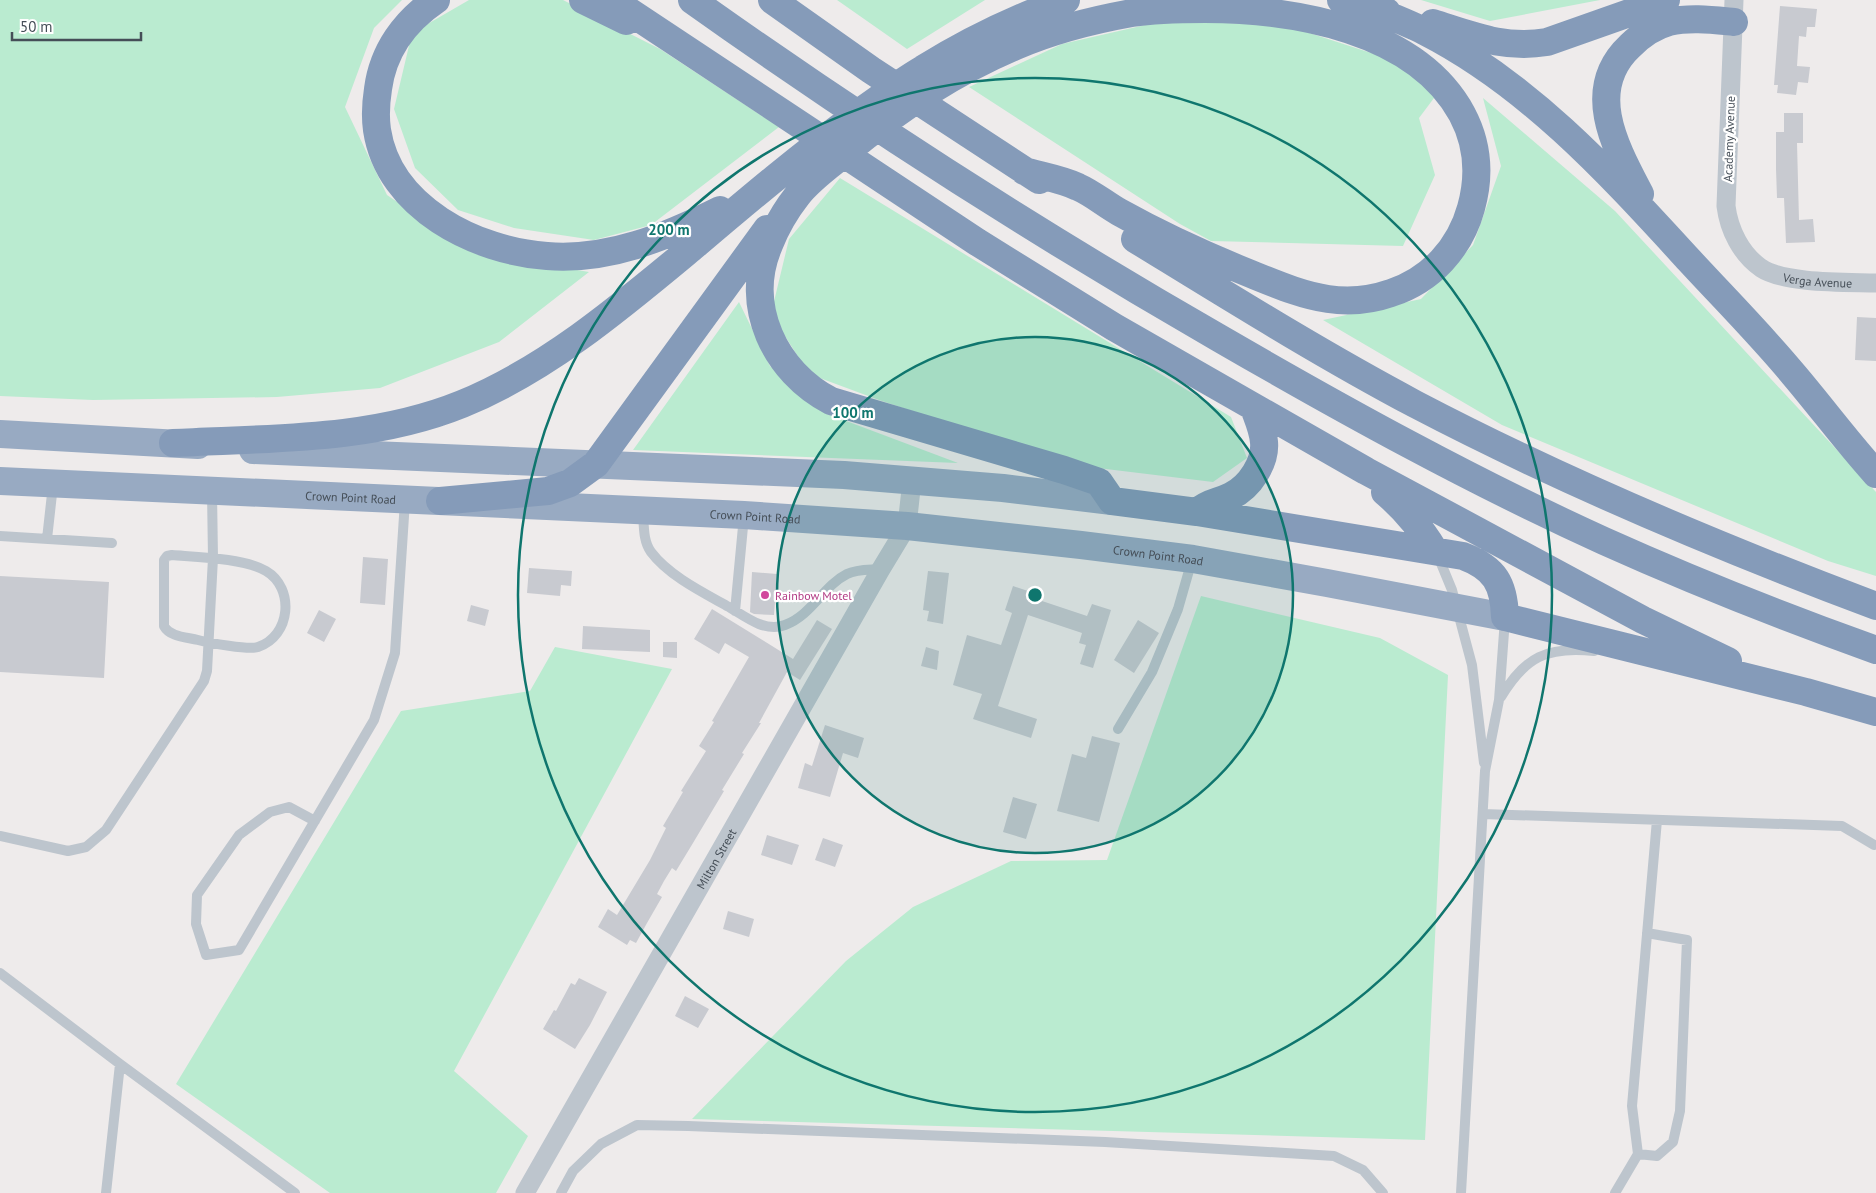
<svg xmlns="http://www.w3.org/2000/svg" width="1876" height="1193" viewBox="0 0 1876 1193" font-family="'PT Sans',sans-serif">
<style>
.green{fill:#baebd0}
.building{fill:#c8cad0}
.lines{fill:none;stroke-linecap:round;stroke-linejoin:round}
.service{stroke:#bdc5cd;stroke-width:10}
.minor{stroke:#bdc5cd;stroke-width:19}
.trunk{stroke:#98aac2;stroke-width:28}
.motorway{stroke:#859bb9;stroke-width:28}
.ring{fill:none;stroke:#0f766e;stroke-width:2.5}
.hotel-dot{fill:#d1479c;stroke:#fff;stroke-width:2}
.labels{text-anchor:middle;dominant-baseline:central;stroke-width:4.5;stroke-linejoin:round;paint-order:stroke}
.street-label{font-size:12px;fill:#454e57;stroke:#fff}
.hotel-label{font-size:12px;fill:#b23c85;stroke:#fff;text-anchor:start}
.centre{fill:#0f766e;stroke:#fff;stroke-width:2.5}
.ring-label{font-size:15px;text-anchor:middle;font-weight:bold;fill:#0f766e;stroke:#fff;stroke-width:4.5;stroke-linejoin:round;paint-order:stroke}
</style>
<rect width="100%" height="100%" fill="#eeebeb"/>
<!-- green -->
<path class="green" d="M 0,0 L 402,0 L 374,28 L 345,107 L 387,195 L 471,252 L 589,272 L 499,342 L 380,388 L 277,397 L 93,400 L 0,396 Z
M 469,0 L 563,0 L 660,49 L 779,127 L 651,225 L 594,240 L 514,228 L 458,210 L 415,168 L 394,109 L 412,33 Z
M 837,0 L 985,0 L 907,49 Z
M 1421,0 L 1600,0 L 1490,21 Z
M 1167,20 L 1288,26 L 1399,62 L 1440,90 L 1419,118 L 1435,175 L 1403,246 L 1211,241 L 1180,224 L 969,87 L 1062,44 Z
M 1483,98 L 1615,211 L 1876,492 L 1876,576 L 1828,561 L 1502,425 L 1323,320 L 1421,299 L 1473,245 L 1501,166 Z
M 840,178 L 1231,417 L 1247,458 L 1213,482 L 1073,465 L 879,400 L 809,374 L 771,314 L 789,239 Z
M 739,302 L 770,366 L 825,413 L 958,463 L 633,450 Z
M 1201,596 L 1380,638 L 1448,675 L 1425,1140 L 692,1119 L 846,961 L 913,907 L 1011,861 L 1107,860 Z
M 555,647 L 672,669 L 454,1071 L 528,1136 L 496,1193 L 330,1193 L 176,1084 L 401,711 L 530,691 Z"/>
<!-- building -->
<path class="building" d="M 1780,6 L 1817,9 L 1815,27 L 1807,27 L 1806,37 L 1799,36 L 1797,66 L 1810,67 L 1808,83 L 1798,82 L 1796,95 L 1777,93 L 1778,85 L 1774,85 Z
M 1784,113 L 1803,113 L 1803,143 L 1797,143 L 1799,220 L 1813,219 L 1815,242 L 1786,243 L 1784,198 L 1777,198 L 1776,169 L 1776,132 L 1784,132 Z
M 1857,317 L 1876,318 L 1876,361 L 1855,360 Z
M 363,557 L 388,559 L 385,605 L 360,603 Z
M 529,568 L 572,571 L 571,586 L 561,585 L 560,596 L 527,593 Z
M 928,571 L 949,573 L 943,624 L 927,621 L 929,611 L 923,610 Z
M 752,572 L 777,574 L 774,615 L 754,614 L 750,612 Z
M 0,576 L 109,582 L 104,678 L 0,672 Z
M 1013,586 L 1040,595 L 1039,600 L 1087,616 L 1092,604 L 1111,610 L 1093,668 L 1080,664 L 1086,645 L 1079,643 L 1082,633 L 1028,615 L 998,706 L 1037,719 L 1031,738 L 973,719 L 982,694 L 953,685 L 967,635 L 1001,645 L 1012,613 L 1005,610 Z
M 471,605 L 489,610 L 485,626 L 467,621 Z
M 712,609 L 793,659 L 817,620 L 832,629 L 800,680 L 787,672 L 759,723 L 761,723 L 742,753 L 744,754 L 722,790 L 724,791 L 693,843 L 676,871 L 672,868 L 664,881 L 657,894 L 662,897 L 647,923 L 636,943 L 630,940 L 627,945 L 598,927 L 608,909 L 617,915 L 650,860 L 666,828 L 663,826 L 683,792 L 681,791 L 706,751 L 699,746 L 714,722 L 712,721 L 749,657 L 725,643 L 719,654 L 694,639 Z
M 319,610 L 336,619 L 324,642 L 307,633 Z
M 1138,620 L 1159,633 L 1134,673 L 1114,660 Z
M 583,626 L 650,630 L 650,652 L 582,649 Z
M 663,642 L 677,642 L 677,658 L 663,657 Z
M 926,647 L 939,651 L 937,670 L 921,666 Z
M 825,725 L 864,738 L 858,758 L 843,753 L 830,797 L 798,788 L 805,763 L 812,766 Z
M 1092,736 L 1120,743 L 1099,822 L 1057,811 L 1072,754 L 1086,758 Z
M 1013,797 L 1037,804 L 1026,839 L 1003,832 Z
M 767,835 L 799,845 L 792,865 L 761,855 Z
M 823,838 L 843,845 L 835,867 L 815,860 Z
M 728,911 L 754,919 L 749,937 L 723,929 Z
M 579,978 L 607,992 L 590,1025 L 575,1049 L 543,1029 L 554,1010 L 556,1011 L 571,983 L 575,985 Z
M 685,996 L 709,1009 L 698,1028 L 675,1016 Z"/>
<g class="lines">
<!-- service -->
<path class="service" d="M 643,512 C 644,526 643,541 651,552 C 669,576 704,593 729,607 C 739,613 749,620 759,624 C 767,627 777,628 785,625 C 812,615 823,586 847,574 C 857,569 870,570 881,569
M 0,536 L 112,543
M 47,539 L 53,485
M 172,555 C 197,557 244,558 266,571 C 295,588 291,636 258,647 C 249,650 209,643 198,640 C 186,637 170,637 164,626 L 164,560 L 167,556 Z
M 1438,556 L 1452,590 L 1472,665 L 1484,763
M 735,611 L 744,516
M 1501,697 C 1525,657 1547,646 1594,651
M 1118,729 L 1152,672 L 1178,609 L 1192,560
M 1483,814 L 1842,826 L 1874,845
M 315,821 L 289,807 L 270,812 L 239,835 L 197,895 L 196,924 L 206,955 L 239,950 L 374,720 L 395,653 L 405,501
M 0,836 L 68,851 L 86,847 L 106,830 L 204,681 L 207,671 L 213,558 L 212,492
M 1647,933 L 1687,940 L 1680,1111 L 1673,1142 L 1657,1156 L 1638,1154 L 1632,1106 L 1657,820
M 0,973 L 120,1064 L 295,1193
M 106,1193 L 120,1064
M 561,1193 L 573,1171 L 601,1144 L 637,1125 L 688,1126 L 1105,1142 L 1334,1156 L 1363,1170 L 1383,1193
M 1461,1193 L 1485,771 L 1499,700 L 1505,619
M 1615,1193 L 1638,1154"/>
<!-- minor -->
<g class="minor">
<path id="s1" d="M 1734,0 L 1726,206 C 1729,230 1741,254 1761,268 C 1785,284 1847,282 1876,283"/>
<path id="s2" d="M 525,1193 L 881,569 L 907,526 L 912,480"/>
</g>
<!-- trunk -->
<g class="trunk">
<path d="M 0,434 L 198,445"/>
<path d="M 253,450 L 844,475 L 1003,488 L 1112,501"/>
<path id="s3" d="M 0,481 L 744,515 L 907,526 L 1081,545 L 1193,559 L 1327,583 L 1505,617"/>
</g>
<!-- motorway -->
<path class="motorway" d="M 436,0 C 405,21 383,51 378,89 C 376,102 375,116 377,130 C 389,208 476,251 547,256 C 608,261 666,237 720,210
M 583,0 L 626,21
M 612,0 L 977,242 L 1114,327 L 1366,471 L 1643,620 L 1728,661
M 692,0 C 862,121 1038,234 1219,338 C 1345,411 1472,481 1604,541 C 1693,581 1784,617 1876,650
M 772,0 L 871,70 L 1039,180
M 1341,0 L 1387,12
M 1368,7 C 1387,15 1406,22 1424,31 C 1530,85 1610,174 1689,260 C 1724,298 1761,335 1794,375 C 1822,408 1847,442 1876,474
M 1433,23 C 1474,36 1504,49 1547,42 L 1666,0
M 1024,171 C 1041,176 1061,179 1078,187 C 1092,193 1105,204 1119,212 C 1162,236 1206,256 1251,274 C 1276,284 1301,295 1328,299 C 1349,302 1371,300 1391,293 C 1431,280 1460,248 1471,208 C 1480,176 1478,144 1462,114 C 1416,29 1293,9 1205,9 C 1181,9 1157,9 1132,13 C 1093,20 1053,30 1016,46 C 954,72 897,110 845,153 C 829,166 810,179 797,196 C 786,210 776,227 769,245 C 743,306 775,372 831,401 L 1064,470 L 1099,482 L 1112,501 L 1197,512 L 1463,556 C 1495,568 1504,584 1505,617 L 1806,692 L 1876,712
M 1640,194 C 1616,148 1583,90 1630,46 C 1641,35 1654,26 1669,22 C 1690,17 1713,20 1734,22
M 1135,239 C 1228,296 1319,353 1415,404 C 1564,482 1719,547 1876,606
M 173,443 C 270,438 371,441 462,404 C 548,369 624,304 695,245 C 747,201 800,156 855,116 C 877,100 899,83 923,69 C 968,41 1016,18 1066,0
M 1385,492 C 1405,509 1420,527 1434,550
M 440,501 L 548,491 L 570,483 L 596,464 L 767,229
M 1197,512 C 1210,501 1217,503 1231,496 C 1250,487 1266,462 1264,442 C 1263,430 1258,419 1254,408"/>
</g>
<!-- distance rings -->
<circle cx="1035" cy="595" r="258" fill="#0f766e" fill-opacity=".12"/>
<g class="ring">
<circle cx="1035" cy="595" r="258"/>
<circle cx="1035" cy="595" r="517"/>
</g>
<!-- markers -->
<circle class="hotel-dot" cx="765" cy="595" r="5"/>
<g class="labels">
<!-- street labels -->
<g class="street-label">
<text transform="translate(1729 139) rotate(-88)">Academy Avenue</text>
<text stroke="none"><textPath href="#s1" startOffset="338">Verga Avenue</textPath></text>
<text stroke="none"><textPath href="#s3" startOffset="351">Crown Point Road</textPath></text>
<text stroke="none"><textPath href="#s3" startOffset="756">Crown Point Road</textPath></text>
<text stroke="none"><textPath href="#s3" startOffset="1161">Crown Point Road</textPath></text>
<text stroke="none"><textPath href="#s2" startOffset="385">Milton Street</textPath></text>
</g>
<!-- hotel labels -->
<g class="hotel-label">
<text x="775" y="595">Rainbow Motel</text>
</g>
</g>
<circle cx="1035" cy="595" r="8" class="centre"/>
<g class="ring-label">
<text x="669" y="235">200 m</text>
<text x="853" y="418">100 m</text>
</g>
<!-- scale -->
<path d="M12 32v8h129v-8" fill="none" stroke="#454e57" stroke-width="2.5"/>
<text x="20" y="32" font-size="15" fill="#454e57" stroke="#ffffff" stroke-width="4" paint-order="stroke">50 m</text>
</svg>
